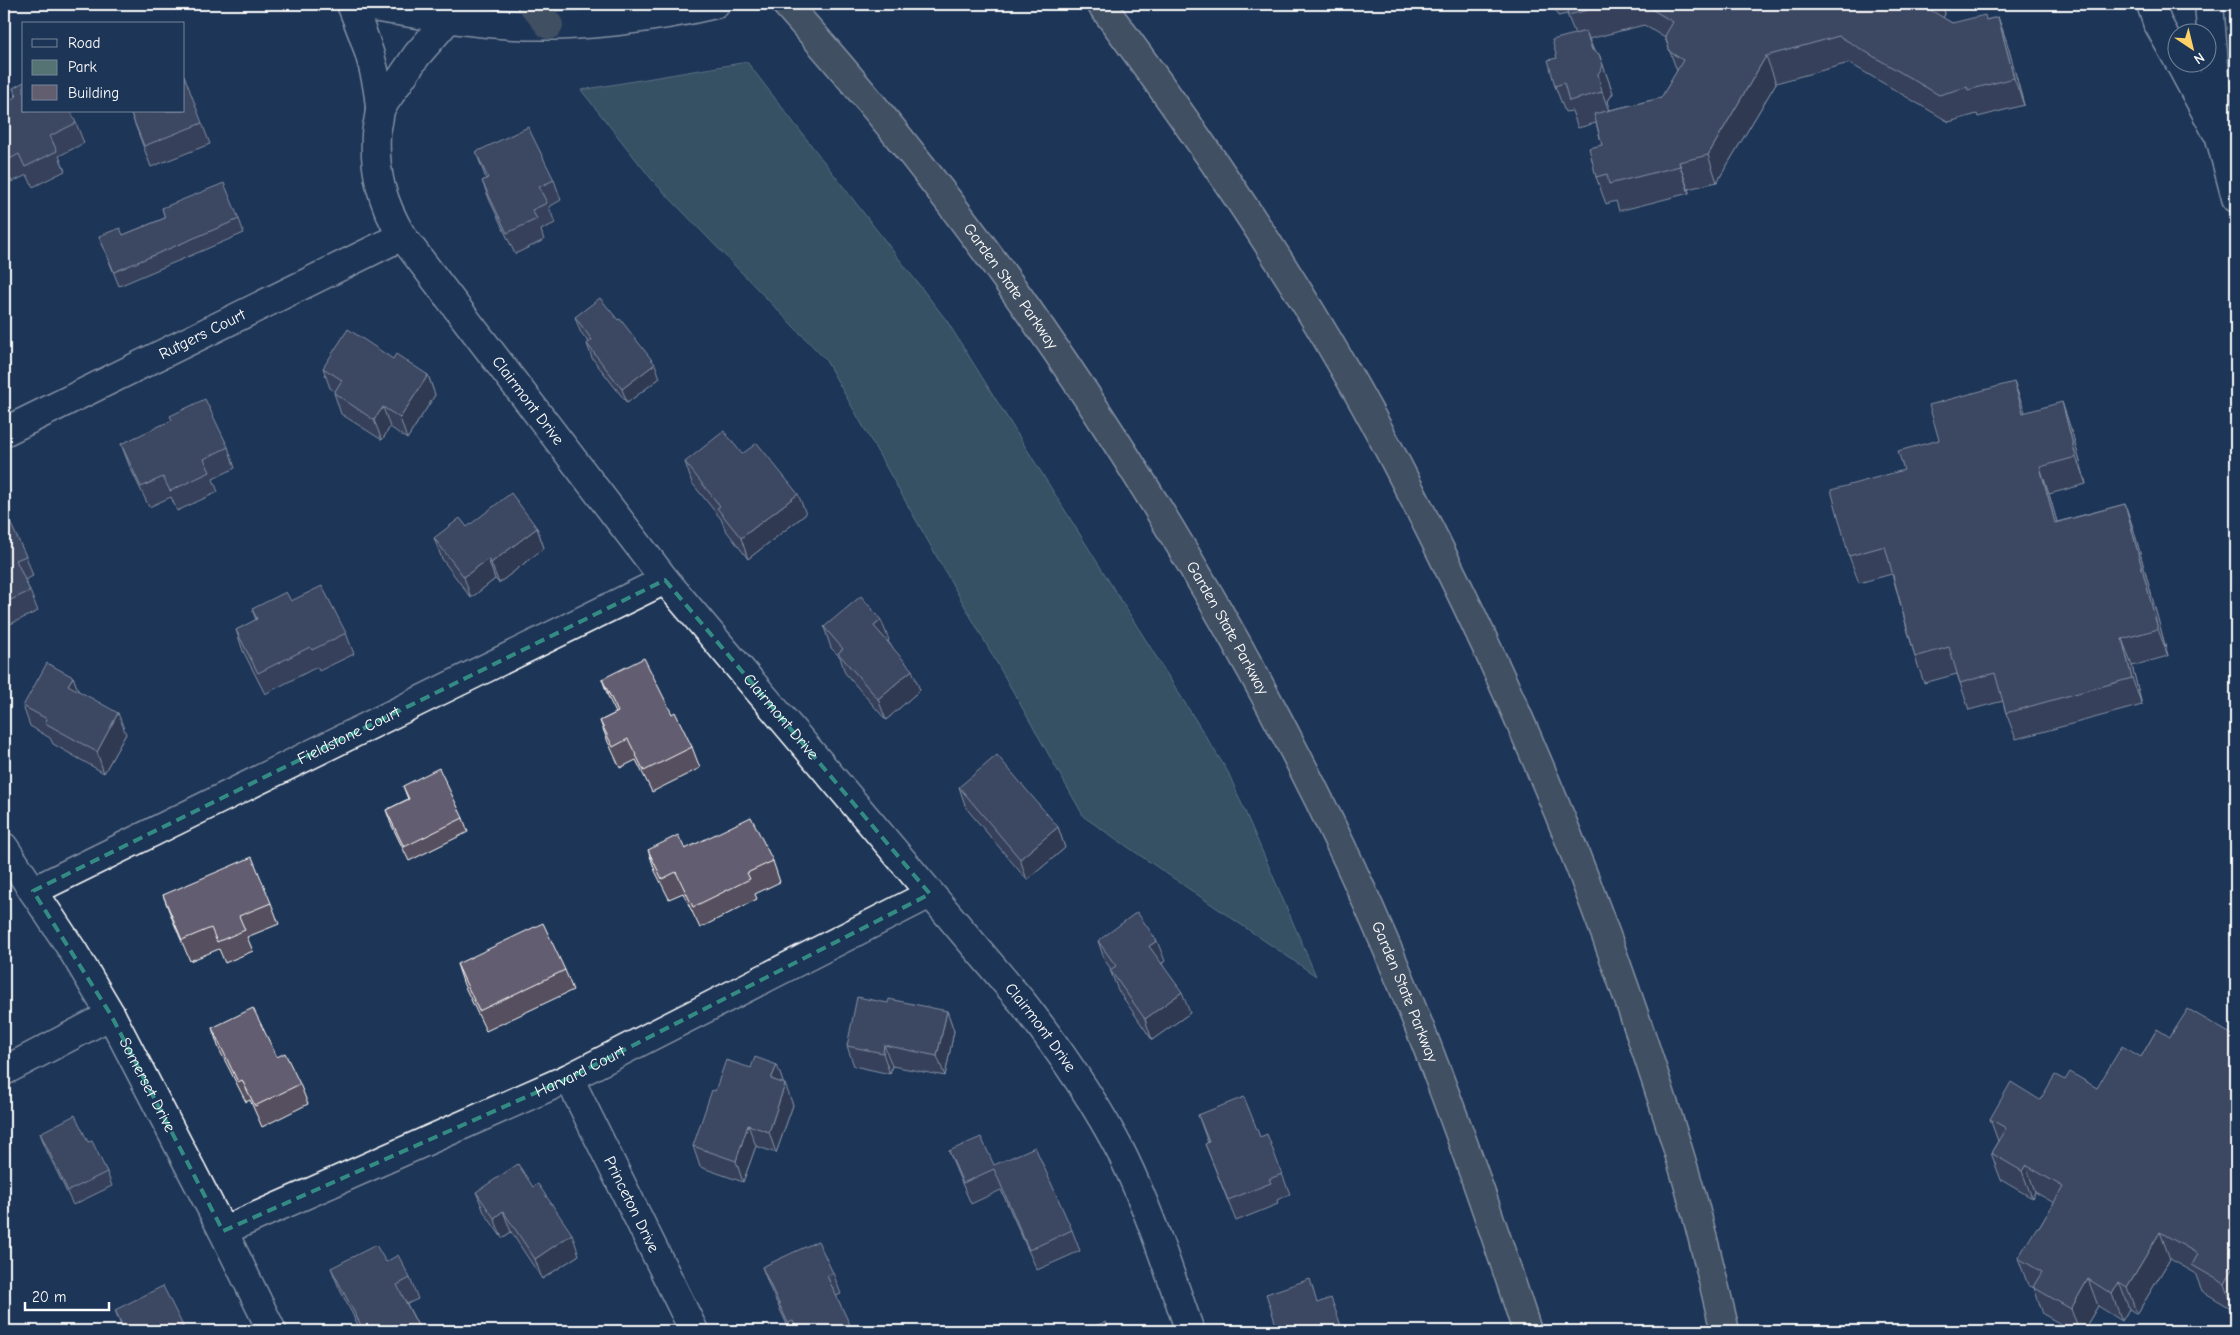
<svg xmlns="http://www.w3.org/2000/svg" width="2240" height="1335" viewBox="0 0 2240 1335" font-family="'Comic Neue',sans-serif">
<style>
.green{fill:#547372;stroke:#aab9b8}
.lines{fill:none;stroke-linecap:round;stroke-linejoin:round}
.street-casing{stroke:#fff;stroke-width:31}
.secondary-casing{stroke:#fff;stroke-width:31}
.highway-casing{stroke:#fff;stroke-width:31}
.street{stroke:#1d3557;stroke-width:28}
.secondary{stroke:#1d3557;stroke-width:28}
.highway{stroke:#6c706d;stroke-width:28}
.wall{fill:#54505f;stroke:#fff;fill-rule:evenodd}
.shaded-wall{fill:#45414e;stroke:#fff}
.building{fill:#625d6f;stroke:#fff}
.marked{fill:none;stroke:#338b84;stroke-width:4;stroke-dasharray:10 6;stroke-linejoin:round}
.labels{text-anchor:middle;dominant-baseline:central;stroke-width:4.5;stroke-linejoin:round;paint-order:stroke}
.street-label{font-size:16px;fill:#fff;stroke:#1d3557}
</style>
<rect width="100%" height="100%" fill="#1d3557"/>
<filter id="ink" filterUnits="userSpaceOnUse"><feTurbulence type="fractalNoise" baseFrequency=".02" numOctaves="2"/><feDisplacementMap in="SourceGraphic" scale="10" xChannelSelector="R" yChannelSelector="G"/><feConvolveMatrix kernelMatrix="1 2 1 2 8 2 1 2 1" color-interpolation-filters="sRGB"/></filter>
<g filter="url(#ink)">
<!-- green -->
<path class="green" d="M 747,62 L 947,321 L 1228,772 L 1316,976 L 1084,817 L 825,359 L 653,181 L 581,90 Z"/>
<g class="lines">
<defs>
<g id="street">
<path id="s1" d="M 351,4 C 365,38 377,70 380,107 C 380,116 377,125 376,134 C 374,172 382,203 402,236 L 665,580 L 1023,1003 C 1061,1052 1095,1101 1123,1156 C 1150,1212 1169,1272 1190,1331"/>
<path d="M 380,109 L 417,55 L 449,18"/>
<path id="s2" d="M 4,432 L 402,236"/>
<path id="s3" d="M 4,847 L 73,951 L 111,1015 L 223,1231 L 272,1331"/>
<path id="s4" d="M 33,891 L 665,580"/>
<path d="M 4,1071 L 111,1015"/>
<path id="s5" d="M 569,1078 L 694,1331"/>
<path id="s6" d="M 223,1231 L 569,1078 L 930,894"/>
</g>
<path id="secondary" d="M 352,4 C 406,12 460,22 515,25 C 578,28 654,19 716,4
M 2151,4 L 2157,22 L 2178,60
M 2209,4 L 2220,138 L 2236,198
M 2179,62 L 2216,131"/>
<g id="highway">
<path d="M 532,4 L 549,25"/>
<path id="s7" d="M 786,4 C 949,186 1089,386 1211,598 C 1277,713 1338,832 1390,955 C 1442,1078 1486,1204 1527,1331"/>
<path d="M 1101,4 C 1188,121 1271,241 1344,368 C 1379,428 1410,490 1441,552 C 1514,699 1577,849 1630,1003 C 1654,1073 1678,1144 1697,1216 C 1707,1254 1716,1293 1725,1331"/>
</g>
</defs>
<!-- street casing -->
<use href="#street" class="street-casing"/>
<!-- secondary casing -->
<use href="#secondary" class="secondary-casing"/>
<!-- highway casing -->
<use href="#highway" class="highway-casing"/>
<!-- street -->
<use href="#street" class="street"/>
<!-- secondary -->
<use href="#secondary" class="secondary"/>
<!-- highway -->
<use href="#highway" class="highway"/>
</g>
<!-- wall -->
<path class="wall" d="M 1553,4 L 1943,4 L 1945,14 L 1943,18 L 1952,23 L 1986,20 L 1998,17 L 2007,43 L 2024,105 L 1978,117 L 1977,114 L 1949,122 L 1849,63 L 1776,83 L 1717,182 L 1688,189 L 1689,193 L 1619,211 L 1616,201 L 1606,204 L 1596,177 L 1602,145 L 1596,123 L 1578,128 L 1572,111 L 1565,112 L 1555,86 L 1557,58 L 1575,34 L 1567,14 L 1558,16 ZM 1644,25 L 1665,38 L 1677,71 L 1661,98 L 1610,110 L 1608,101 L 1613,93 L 1599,54 L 1594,51 L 1589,39 Z
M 13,88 L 76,123 L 84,143 L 59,156 L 65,171 L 33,187 L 27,175 L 12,182 L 4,166 L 4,103 L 16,97 Z
M 130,111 L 184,111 L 202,123 L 210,144 L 151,167 Z
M 476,152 L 554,180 L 561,200 L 549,207 L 555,223 L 541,230 L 544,240 L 515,254 L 490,201 L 482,181 L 486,179 Z
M 162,208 L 239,219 L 244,233 L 119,286 L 99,236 L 123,235 L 165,218 Z
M 575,317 L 618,320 L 660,378 L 627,403 L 592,358 L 587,344 L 589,343 L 580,331 Z
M 393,359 L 428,375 L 435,395 L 407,439 L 390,427 L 382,440 L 341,414 L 334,393 L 335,392 L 330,388 L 323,368 Z
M 2024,409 L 2025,413 L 2071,429 L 2086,484 L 2049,494 L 2057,522 L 2125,504 L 2134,531 L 2168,656 L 2132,666 L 2142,705 L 2016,739 L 2006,713 L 2003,701 L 1969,710 L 1957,674 L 1924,683 L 1915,657 L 1892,574 L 1859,583 L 1849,556 L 1904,470 L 1939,440 Z
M 121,444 L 228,447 L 235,468 L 213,479 L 218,492 L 177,511 L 171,497 L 149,507 L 129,465 Z
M 742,454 L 806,514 L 748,559 L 725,529 L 721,519 L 692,483 L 685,462 Z
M 4,523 L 26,556 L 33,576 L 25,580 L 30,591 L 38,611 L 4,627 Z
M 467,527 L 537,528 L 544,548 L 499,583 L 495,579 L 471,598 L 442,559 L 434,538 Z
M 291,601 L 346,633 L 354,654 L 319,671 L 317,667 L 265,694 L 243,651 L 236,630 L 256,620 L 252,609 Z
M 824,627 L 889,640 L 888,641 L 920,690 L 886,720 L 845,673 L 840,657 L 831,648 Z
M 73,677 L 78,691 L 126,734 L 104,773 L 53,744 L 50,738 L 30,726 L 23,706 Z
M 602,679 L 672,714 L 692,747 L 700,768 L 652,792 L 636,760 L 620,768 L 608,742 L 600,721 L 616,713 L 609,699 Z
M 403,786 L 463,818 L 468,832 L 409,861 L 391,824 L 386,810 L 408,799 Z
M 959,787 L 1058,827 L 1065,848 L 1027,880 L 966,808 Z
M 685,849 L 773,861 L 780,882 L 755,894 L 757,899 L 700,928 L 683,893 L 669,899 L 655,871 L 648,850 Z
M 163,895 L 271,903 L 279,924 L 247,937 L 253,951 L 225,963 L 219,949 L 190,961 L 171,916 Z
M 1098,941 L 1165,961 L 1162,964 L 1190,1013 L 1152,1040 L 1118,990 L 1110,970 L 1111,969 L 1105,961 Z
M 457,964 L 565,970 L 573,990 L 486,1031 L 464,985 Z
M 888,1003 L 947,1011 L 954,1031 L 945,1076 L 892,1066 L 890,1074 L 854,1066 L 847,1046 Z
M 212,1028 L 277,1057 L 300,1084 L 308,1104 L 262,1127 L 250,1100 L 246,1102 L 219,1049 Z
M 2157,1029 L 2234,1310 L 2202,1291 L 2195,1273 L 2170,1259 L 2137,1314 L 2129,1309 L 2122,1321 L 2098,1306 L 2083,1331 L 2073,1331 L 2043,1314 L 2034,1288 L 2028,1285 L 2018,1258 L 2039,1228 L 2054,1203 L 2035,1192 L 2032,1198 L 2001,1180 L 1991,1153 L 1998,1141 L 1990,1119 L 2040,1100 L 2065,1080 L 2097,1088 L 2141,1057 Z
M 777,1065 L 783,1083 L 793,1105 L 776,1153 L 756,1146 L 743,1182 L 700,1167 L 693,1146 L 751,1068 Z
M 1198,1115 L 1260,1137 L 1282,1174 L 1290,1194 L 1277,1200 L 1278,1204 L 1236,1221 L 1205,1144 L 1208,1143 Z
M 40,1133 L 88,1142 L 107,1172 L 112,1186 L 73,1205 L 45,1147 Z
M 949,1151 L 994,1165 L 1072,1230 L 1080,1251 L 1037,1270 L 1001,1190 L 971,1204 L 957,1172 Z
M 533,1187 L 579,1255 L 542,1279 L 511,1232 L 502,1238 L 484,1212 L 476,1192 Z
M 386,1262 L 410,1278 L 418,1299 L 407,1304 L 421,1331 L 361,1331 L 339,1288 L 331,1268 Z
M 762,1267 L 833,1273 L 841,1294 L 836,1296 L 852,1331 L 790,1331 L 770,1288 Z
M 115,1310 L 183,1326 L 185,1331 L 123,1331 Z"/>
<!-- shaded-wall -->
<path class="shaded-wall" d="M 1925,4 L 1943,4 L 1945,14 L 1934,33 L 1924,6 Z
M 1998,17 L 2007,43 L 2024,105 L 2014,78 Z
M 1586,31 L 1596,57 L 1599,54 L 1613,93 L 1608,101 L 1612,119 L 1602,92 Z
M 1766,56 L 1776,83 L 1717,182 L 1708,155 Z
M 1679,162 L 1688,189 L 1689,193 L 1680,166 Z
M 655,364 L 660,378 L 627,403 L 622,389 Z
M 428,375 L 435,395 L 407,439 L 400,418 Z
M 2014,382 L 2024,409 L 2032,440 L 2023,413 Z
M 2062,402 L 2071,429 L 2086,484 L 2076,457 Z
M 383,407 L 390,427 L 382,440 L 374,420 Z
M 2040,467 L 2049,494 L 2065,550 L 2055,523 Z
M 798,494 L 806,514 L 748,559 L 741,538 Z
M 2125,504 L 2134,531 L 2168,656 L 2158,629 Z
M 537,528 L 544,548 L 499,583 L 491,563 Z
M 488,559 L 495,579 L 471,598 L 464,577 Z
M 881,620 L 889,640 L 882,646 L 874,626 Z
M 2122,639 L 2132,666 L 2142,705 L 2132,678 Z
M 912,670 L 920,690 L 886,720 L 878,699 Z
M 73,677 L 81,698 L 68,685 Z
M 118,713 L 126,734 L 104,773 L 97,752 Z
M 1058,827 L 1065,848 L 1027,880 L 1020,859 Z
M 1157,941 L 1165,961 L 1157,967 L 1149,946 Z
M 1182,992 L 1190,1013 L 1152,1040 L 1145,1019 Z
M 947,1011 L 954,1031 L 945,1076 L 937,1056 Z
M 884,1045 L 892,1066 L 890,1074 L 883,1053 Z
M 777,1065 L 784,1085 L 771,1079 Z
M 785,1084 L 793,1105 L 776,1153 L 769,1132 Z
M 748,1125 L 756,1146 L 743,1182 L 736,1161 Z
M 2026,1165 L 2035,1192 L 2032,1198 L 2022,1171 Z
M 503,1211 L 511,1232 L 502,1238 L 494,1218 Z
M 2160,1232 L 2170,1259 L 2137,1314 L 2127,1287 Z
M 572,1234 L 579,1255 L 542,1279 L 535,1259 Z
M 2236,1263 L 2236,1307 L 2234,1310 L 2225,1284 Z
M 2088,1279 L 2098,1306 L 2083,1331 L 2079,1331 L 2071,1309 Z
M 2119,1282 L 2129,1309 L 2122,1321 L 2112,1294 Z"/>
<!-- building -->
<path class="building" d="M 1565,4 L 1613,4 L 1568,15 Z
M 1643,4 L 1925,4 L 1924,6 L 1952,23 L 1985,15 L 1986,20 L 1998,17 L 2014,78 L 1968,90 L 1967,87 L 1939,95 L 1839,36 L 1766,56 L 1708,155 L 1679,162 L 1680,166 L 1609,184 L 1607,174 L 1596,177 L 1589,148 L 1602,145 L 1594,114 L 1661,98 L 1683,60 L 1670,52 L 1665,36 L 1673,22 Z
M 1586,31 L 1592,50 L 1599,54 L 1603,66 L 1598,74 L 1602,92 L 1569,101 L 1564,83 L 1555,86 L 1548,60 L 1557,58 L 1552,40 Z
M 184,75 L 202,123 L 144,146 L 130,111 L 184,111 Z
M 24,82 L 24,111 L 71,111 L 76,123 L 50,136 L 57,151 L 25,167 L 19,154 L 4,162 L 4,103 L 17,96 L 13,88 Z
M 528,127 L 554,180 L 539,187 L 547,203 L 532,210 L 537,219 L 507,233 L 482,181 L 488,178 L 476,152 Z
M 224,183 L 239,219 L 114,272 L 99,236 L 120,228 L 123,235 L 165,218 L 162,208 Z
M 600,298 L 618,320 L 620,319 L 655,364 L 622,389 L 587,344 L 592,340 L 575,317 Z
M 348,329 L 393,359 L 396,354 L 428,375 L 400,418 L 383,407 L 374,420 L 334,393 L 342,380 L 323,368 Z
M 2014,382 L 2023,413 L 2062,402 L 2076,457 L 2040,467 L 2055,523 L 2125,504 L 2158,629 L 2122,639 L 2132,678 L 2006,713 L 1995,673 L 1960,683 L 1949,647 L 1915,657 L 1885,546 L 1849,556 L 1831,490 L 1904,470 L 1898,451 L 1939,440 L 1929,405 Z
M 205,399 L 228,447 L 204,459 L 210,472 L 170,491 L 163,477 L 141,487 L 121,444 L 172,420 L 170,416 Z
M 724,431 L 742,454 L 757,443 L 798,494 L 741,538 L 717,508 L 720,506 L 685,462 Z
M 511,493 L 537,528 L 491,563 L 488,559 L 464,577 L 434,538 L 460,518 L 467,527 Z
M 9,520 L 26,556 L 16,560 L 30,591 L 4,603 L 4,523 Z
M 322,586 L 346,633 L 312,650 L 310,647 L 258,673 L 236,630 L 257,619 L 252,609 L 286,592 L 291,601 Z
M 861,596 L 881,620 L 874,626 L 912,670 L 878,699 L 838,653 L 843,649 L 824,627 Z
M 644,658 L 672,714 L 675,712 L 692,747 L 644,771 L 628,739 L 613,747 L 600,721 L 618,712 L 602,679 Z
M 47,663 L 73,677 L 68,685 L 118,713 L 97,752 L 45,723 L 47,719 L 23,706 Z
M 997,755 L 1058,827 L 1020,859 L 959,787 Z
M 439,768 L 463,818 L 404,847 L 386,810 L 409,799 L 403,786 Z
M 751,817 L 773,861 L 747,873 L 750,879 L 693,907 L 676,872 L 662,879 L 648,850 L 678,835 L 685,849 Z
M 252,857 L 271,903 L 239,916 L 245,930 L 217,942 L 211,928 L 182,940 L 163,895 Z
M 1137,912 L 1157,941 L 1149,946 L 1182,992 L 1145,1019 L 1110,970 L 1116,966 L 1098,941 Z
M 543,923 L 565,970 L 479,1011 L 457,964 Z
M 857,997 L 888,1003 L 889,999 L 947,1011 L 937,1056 L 884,1045 L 883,1053 L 847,1046 Z
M 253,1008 L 277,1057 L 285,1053 L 300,1084 L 255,1106 L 242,1080 L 238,1082 L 212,1028 Z
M 2188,1009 L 2236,1037 L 2236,1263 L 2225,1284 L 2192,1265 L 2198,1254 L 2160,1232 L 2127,1287 L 2119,1282 L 2112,1294 L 2088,1279 L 2071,1309 L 2033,1287 L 2042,1272 L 2018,1258 L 2037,1227 L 2039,1228 L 2063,1187 L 2026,1165 L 2022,1171 L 1991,1153 L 2006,1128 L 1990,1119 L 2011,1082 L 2040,1100 L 2055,1075 L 2065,1080 L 2070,1072 L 2097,1088 L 2122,1046 L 2141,1057 L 2157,1029 L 2170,1037 Z
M 755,1057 L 777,1065 L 771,1079 L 785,1084 L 769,1132 L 748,1125 L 736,1161 L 693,1146 L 712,1090 L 715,1091 L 726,1060 L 751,1068 Z
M 1244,1097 L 1260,1137 L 1267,1134 L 1282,1174 L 1269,1179 L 1271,1183 L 1228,1200 L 1205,1144 L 1209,1142 L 1198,1115 Z
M 75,1115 L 88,1142 L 92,1141 L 107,1172 L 68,1191 L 40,1133 Z
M 981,1137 L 994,1165 L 1035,1147 L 1072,1230 L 1029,1250 L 994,1169 L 963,1183 L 949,1151 Z
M 518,1164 L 533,1187 L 538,1184 L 572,1234 L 535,1259 L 503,1211 L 494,1218 L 476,1192 Z
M 818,1241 L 833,1273 L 827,1276 L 851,1327 L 842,1331 L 798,1331 L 793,1321 L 788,1323 L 762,1267 Z
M 376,1245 L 386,1262 L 398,1255 L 410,1278 L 397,1285 L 420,1330 L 418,1331 L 364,1331 L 331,1268 Z
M 1310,1279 L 1317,1303 L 1331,1298 L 1343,1331 L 1278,1331 L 1266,1294 Z
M 163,1286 L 183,1326 L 173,1331 L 125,1331 L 115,1310 Z
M 1106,1322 L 1110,1331 L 1079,1331 Z"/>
</g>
<!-- marked area -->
<path d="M0 0H2240V1335H0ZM 665,580 L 930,894 L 569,1078 L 223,1231 L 111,1015 L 33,891 Z" fill="#1d3557" fill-opacity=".55" fill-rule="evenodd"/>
<path class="marked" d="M 665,580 L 930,894 L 569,1078 L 223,1231 L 111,1015 L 33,891 Z"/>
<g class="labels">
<!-- street labels -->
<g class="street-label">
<text stroke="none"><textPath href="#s7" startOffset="361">Garden State Parkway</textPath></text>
<text stroke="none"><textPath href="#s2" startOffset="221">Rutgers Court</textPath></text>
<text stroke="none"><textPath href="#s1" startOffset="449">Clairmont Drive</textPath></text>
<text stroke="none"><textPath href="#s7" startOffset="766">Garden State Parkway</textPath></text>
<text stroke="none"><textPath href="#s1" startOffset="854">Clairmont Drive</textPath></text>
<text stroke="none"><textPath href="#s4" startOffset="352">Fieldstone Court</textPath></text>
<text stroke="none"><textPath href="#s7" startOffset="1171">Garden State Parkway</textPath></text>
<text stroke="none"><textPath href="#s1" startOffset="1259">Clairmont Drive</textPath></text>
<text stroke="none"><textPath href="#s6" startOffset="391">Harvard Court</textPath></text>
<text stroke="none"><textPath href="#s3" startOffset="278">Somerset Drive</textPath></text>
<text stroke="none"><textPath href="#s5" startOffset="141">Princeton Drive</textPath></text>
</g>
</g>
<!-- margin -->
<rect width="2240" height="1335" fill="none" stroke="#1d3557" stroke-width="20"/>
<rect x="10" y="10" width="2220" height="1315" fill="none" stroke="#fff" stroke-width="2" filter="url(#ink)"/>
<!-- legend -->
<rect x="22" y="22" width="162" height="90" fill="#1d3557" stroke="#77869a"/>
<rect x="32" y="39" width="25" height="8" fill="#1d3557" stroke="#77869a"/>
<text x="68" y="48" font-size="15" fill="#ffffff">Road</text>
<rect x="32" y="60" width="25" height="15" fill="#547372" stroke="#77869a"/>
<text x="68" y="72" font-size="15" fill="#ffffff">Park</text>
<rect x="32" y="85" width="25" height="15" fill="#625d6f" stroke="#77869a"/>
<text x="68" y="98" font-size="15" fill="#ffffff">Building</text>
<!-- north arrow -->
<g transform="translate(2192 48) rotate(145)"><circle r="24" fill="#1d3557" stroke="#77869a"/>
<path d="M0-4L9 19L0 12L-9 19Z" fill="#ffd166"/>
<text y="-8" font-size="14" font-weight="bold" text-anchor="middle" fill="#ffffff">N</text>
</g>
<!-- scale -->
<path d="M25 1302v8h84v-8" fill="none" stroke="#ffffff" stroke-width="2.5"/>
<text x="32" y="1302" font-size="15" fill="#ffffff" stroke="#1d3557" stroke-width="4" paint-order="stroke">20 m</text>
</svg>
